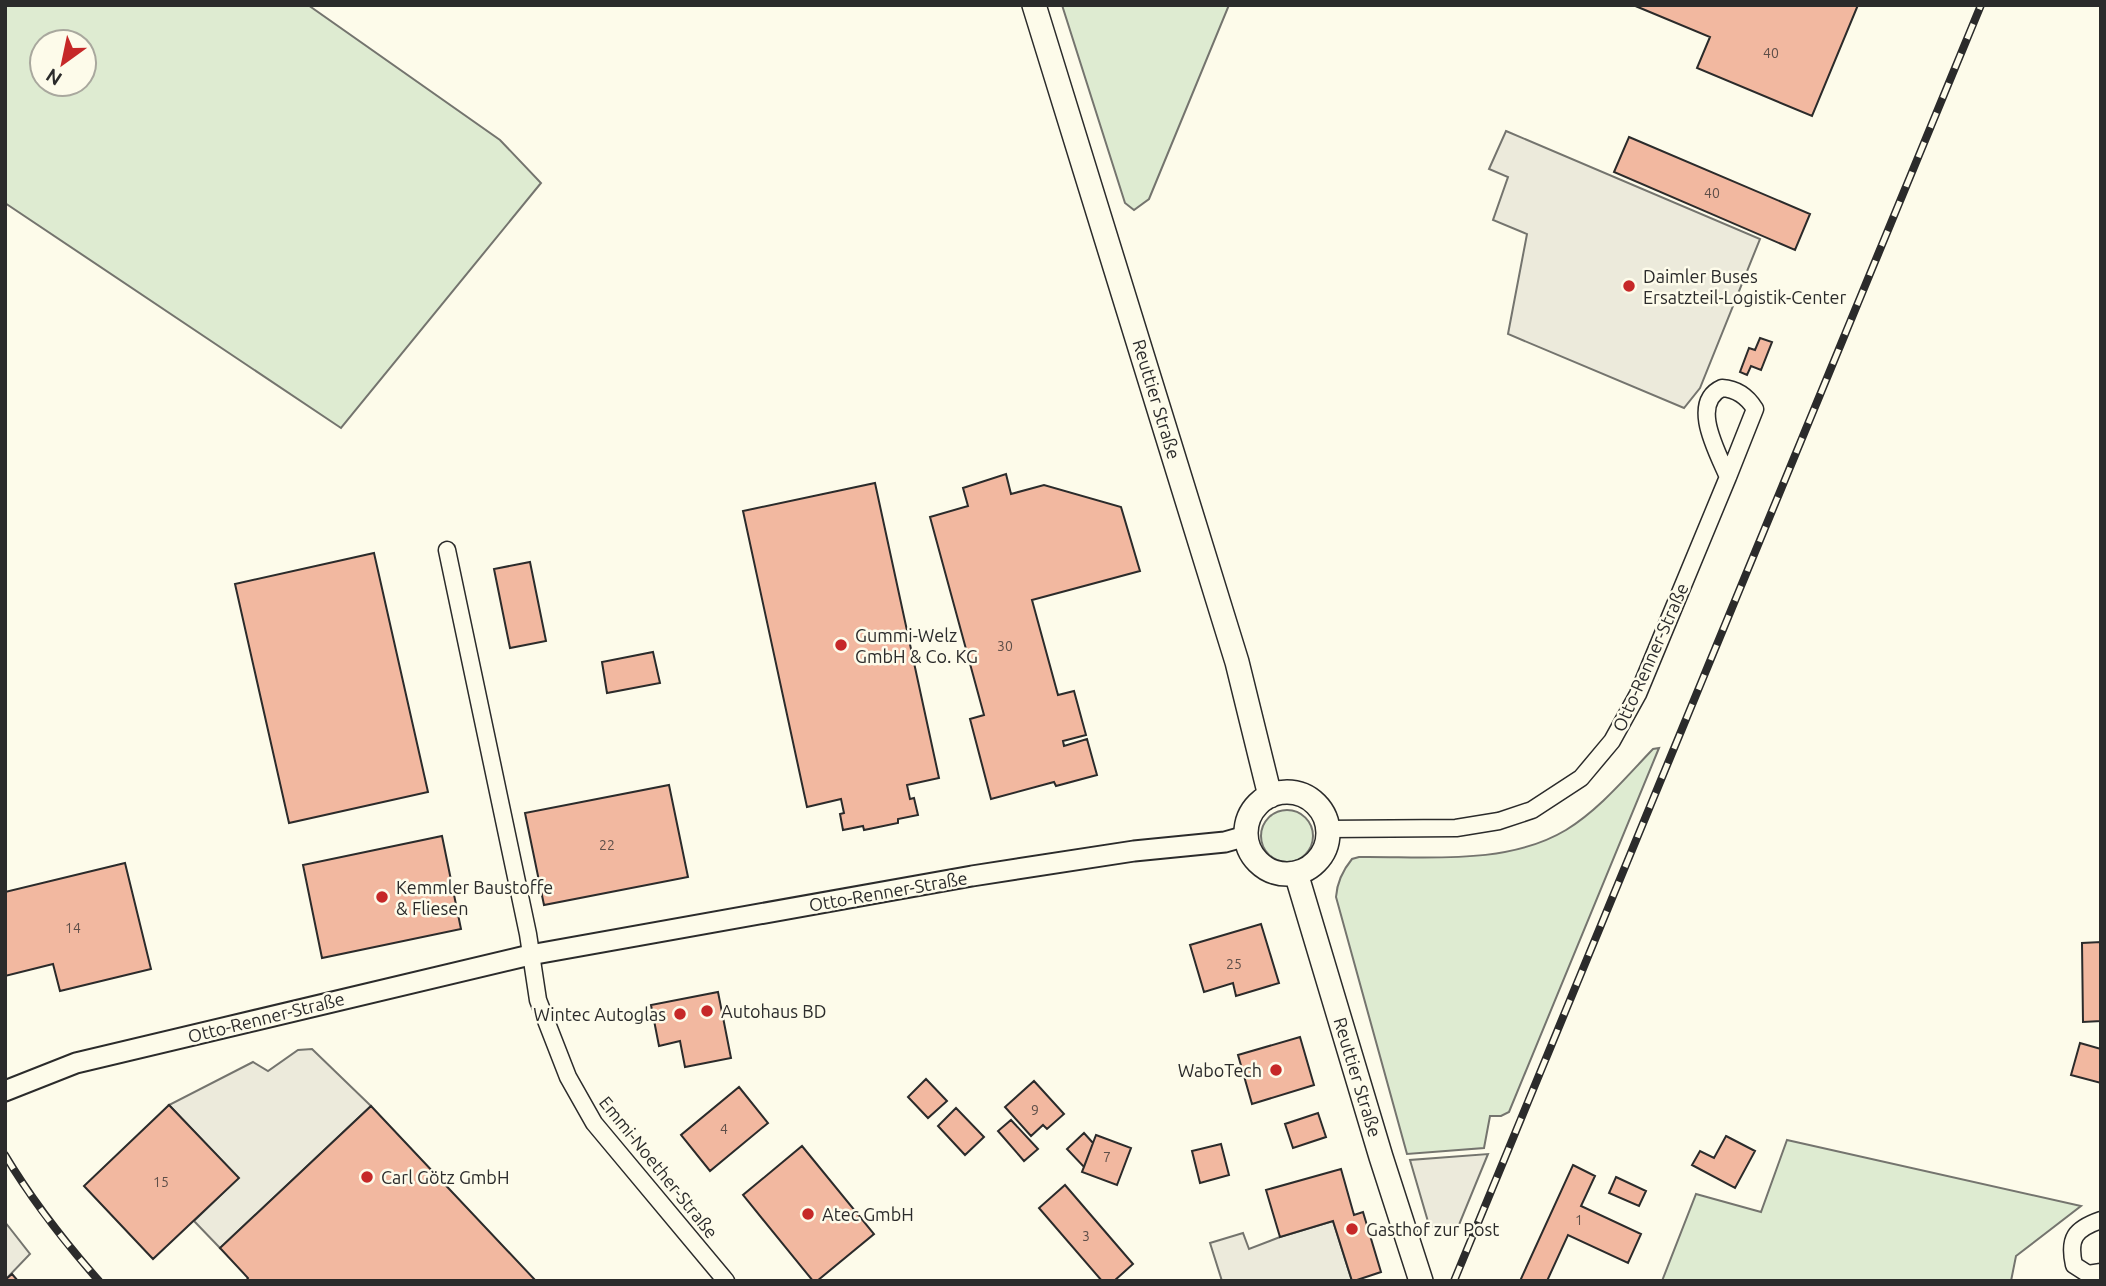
<svg xmlns="http://www.w3.org/2000/svg" width="2106" height="1286" viewBox="0 0 2106 1286" font-family="Ubuntu,sans-serif">
<style>
.green{fill:#deebd1;stroke:#74746e;stroke-width:2;fill-rule:evenodd}
.parking{fill:#eceadb;stroke:#74746e;stroke-width:2}
.building{fill:#f2b8a0;stroke:#2b2b2b;stroke-width:2}
.lines{fill:none;stroke-linecap:round;stroke-linejoin:round}
.minor-casing{stroke:#2b2b2b;stroke-width:19}
.tertiary-casing{stroke:#2b2b2b;stroke-width:23}
.secondary-casing{stroke:#2b2b2b;stroke-width:26}
.minor{stroke:#fdfbea;stroke-width:16}
.tertiary{stroke:#fdfbea;stroke-width:19}
.secondary{stroke:#fdfbea;stroke-width:23}
.rail-casing{stroke:#2b2b2b;stroke-width:8}
.rail{stroke:#fdfbea;stroke-width:5;stroke-dasharray:16;stroke-linecap:butt}
.poi-dot{fill:#c62828;stroke:#fdfbea;stroke-width:2.5}
.labels{text-anchor:middle;dominant-baseline:central;stroke-width:5;stroke-linejoin:round;paint-order:stroke}
.number-label{font-size:14px;fill:#5d4e48}
.poi-label{font-size:18px;fill:#2b2b2b;stroke:#fdfbea;text-anchor:start}
.street-label{font-size:18px;fill:#2b2b2b;stroke:#fdfbea}
</style>
<rect width="100%" height="100%" fill="#fdfbea"/>
<!-- green -->
<path class="green" d="M 5,5 L 308,5 L 500,140 L 541,183 L 341,428 L 5,203 ZM 84,42 L 84,84 L 42,84 L 42,42 Z
M 1062,5 L 1229,5 L 1149,199 L 1134,210 L 1125,203 Z
M 1659,748 L 1509,1112 L 1501,1116 L 1490,1116 L 1484,1148 L 1407,1154 L 1336,897 C 1337,882 1343,870 1352,859 L 1359,857 C 1426,856 1506,866 1566,830 C 1600,809 1626,777 1653,749 Z
M1261 836a26 26 0 1 1 52 0a26 26 0 1 1-52 0Z
M 1787,1140 L 2081,1206 L 2016,1256 L 2011,1281 L 1662,1281 L 1696,1194 L 1761,1212 Z"/>
<!-- parking -->
<path class="parking" d="M 1506,131 L 1760,239 L 1700,388 L 1684,408 L 1508,334 L 1527,234 L 1493,220 L 1508,177 L 1489,169 Z
M 312,1049 L 371,1106 L 220,1248 L 194,1221 L 238,1178 L 169,1105 L 253,1062 L 268,1071 L 298,1050 Z
M 1488,1154 L 1454,1237 L 1429,1225 L 1410,1160 Z
M 1333,1221 L 1352,1281 L 1222,1281 L 1210,1243 L 1243,1233 L 1249,1249 L 1280,1237 Z
M 5,1222 L 30,1254 L 5,1280 Z"/>
<!-- building -->
<path class="building" d="M 1633,5 L 1858,5 L 1812,116 L 1697,68 L 1710,37 Z
M 1629,137 L 1810,214 L 1795,250 L 1614,172 Z
M 1760,338 L 1772,342 L 1761,370 L 1751,366 L 1747,375 L 1740,372 L 1749,348 L 1755,350 Z
M 1006,474 L 1011,494 L 1044,485 L 1121,507 L 1140,571 L 1032,600 L 1058,695 L 1074,691 L 1086,735 L 1063,741 L 1064,746 L 1087,739 L 1097,775 L 1056,786 L 1054,782 L 991,799 L 970,719 L 984,715 L 930,517 L 968,506 L 963,488 Z
M 875,483 L 939,778 L 907,785 L 910,799 L 914,798 L 918,815 L 898,819 L 898,823 L 864,830 L 863,826 L 843,830 L 840,814 L 844,813 L 841,799 L 807,807 L 743,511 Z
M 374,553 L 428,792 L 289,823 L 235,584 Z
M 530,562 L 546,641 L 510,648 L 494,569 Z
M 653,652 L 660,683 L 607,693 L 602,662 Z
M 669,785 L 688,877 L 544,905 L 525,813 Z
M 442,836 L 461,929 L 322,958 L 303,865 Z
M 125,863 L 151,969 L 60,991 L 53,964 L 5,976 L 5,892 Z
M 1261,924 L 1279,983 L 1236,996 L 1233,983 L 1204,992 L 1190,945 Z
M 2101,942 L 2101,1021 L 2083,1022 L 2082,943 Z
M 718,992 L 731,1058 L 685,1067 L 680,1041 L 659,1046 L 651,1005 Z
M 1300,1037 L 1314,1085 L 1252,1104 L 1238,1055 Z
M 2080,1043 L 2101,1049 L 2101,1083 L 2071,1075 Z
M 926,1079 L 947,1101 L 928,1118 L 908,1097 Z
M 1034,1081 L 1064,1114 L 1047,1129 L 1043,1125 L 1031,1136 L 1005,1107 Z
M 739,1087 L 768,1123 L 710,1171 L 681,1135 Z
M 169,1105 L 239,1178 L 153,1259 L 84,1186 Z
M 371,1106 L 536,1281 L 246,1281 L 248,1278 L 220,1248 Z
M 956,1108 L 984,1137 L 965,1155 L 938,1126 Z
M 1318,1113 L 1326,1137 L 1293,1148 L 1285,1124 Z
M 1011,1120 L 1038,1149 L 1024,1161 L 998,1131 Z
M 1084,1133 L 1093,1143 L 1084,1167 L 1067,1149 Z
M 1096,1135 L 1131,1148 L 1117,1185 L 1082,1172 Z
M 1726,1136 L 1755,1151 L 1735,1188 L 1692,1165 L 1700,1151 L 1714,1158 Z
M 1221,1144 L 1229,1175 L 1200,1183 L 1192,1151 Z
M 802,1146 L 874,1234 L 817,1281 L 813,1281 L 743,1195 Z
M 1573,1165 L 1595,1176 L 1581,1206 L 1641,1234 L 1628,1263 L 1568,1235 L 1547,1281 L 1520,1281 Z
M 1341,1169 L 1354,1215 L 1363,1212 L 1381,1272 L 1354,1281 L 1352,1281 L 1333,1221 L 1280,1237 L 1266,1190 Z
M 1616,1177 L 1646,1191 L 1639,1206 L 1609,1193 Z
M 1065,1185 L 1133,1264 L 1114,1281 L 1102,1281 L 1039,1208 Z
M 12,1274 L 18,1281 L 5,1281 L 5,1280 Z"/>
<g class="lines">
<defs>
<path id="minor" d="M 1722,388 C 1737,389 1747,396 1755,409 L 1728,477 C 1718,453 1689,403 1722,388 Z
M 447,550 L 528,934 L 538,1000 L 568,1077 L 594,1123 L 726,1281
M 1327,829 L 1456,828 L 1499,821 L 1532,810 L 1581,778 L 1612,741 L 1638,694 L 1728,477
M 2101,1220 C 2075,1229 2068,1238 2074,1265 L 2088,1274 L 2101,1272"/>
<path id="tertiary" d="M 5,1091 L 76,1063 L 530,955 L 972,876 L 1134,851 L 1225,842 L 1246,836"/>
<path id="secondary" d="M 1034,5 L 1237,662 L 1270,796
M1246 833a41 41 0 1 1 82 0a41 41 0 1 1-82 0Z
M 1296,873 L 1381,1157 L 1421,1281"/>
</defs>
<!-- minor casing -->
<use href="#minor" class="minor-casing"/>
<!-- tertiary casing -->
<use href="#tertiary" class="tertiary-casing"/>
<!-- secondary casing -->
<use href="#secondary" class="secondary-casing"/>
<!-- minor -->
<use href="#minor" class="minor"/>
<!-- tertiary -->
<use href="#tertiary" class="tertiary"/>
<!-- secondary -->
<use href="#secondary" class="secondary"/>
<defs>
<path id="rail" d="M 5,1155 C 33,1202 63,1240 99,1281
M 1454,1281 L 1981,5"/>
</defs>
<!-- rail casing -->
<use href="#rail" class="rail-casing"/>
<!-- rail -->
<use href="#rail" class="rail"/>
</g>
<!-- markers -->
<g class="poi-dot">
<circle cx="1629" cy="286" r="7"/>
<circle cx="841" cy="645" r="7"/>
<circle cx="382" cy="897" r="7"/>
<circle cx="707" cy="1011" r="7"/>
<circle cx="680" cy="1014" r="7"/>
<circle cx="1276" cy="1070" r="7"/>
<circle cx="367" cy="1177" r="7"/>
<circle cx="808" cy="1214" r="7"/>
<circle cx="1352" cy="1229" r="7"/>
</g>
<g class="labels">
<!-- number labels -->
<g class="number-label">
<text x="1771" y="53">40</text>
<text x="1712" y="193">40</text>
<text x="1005" y="646">30</text>
<text x="607" y="845">22</text>
<text x="73" y="928">14</text>
<text x="1234" y="964">25</text>
<text x="1035" y="1110">9</text>
<text x="724" y="1129">4</text>
<text x="1107" y="1157">7</text>
<text x="161" y="1182">15</text>
<text x="1579" y="1220">1</text>
<text x="1086" y="1236">3</text>
</g>
<!-- poi labels -->
<g class="poi-label">
<text x="1643" y="276">Daimler Buses<tspan x="1643" dy="21">Ersatzteil-Logistik-Center</tspan></text>
<text x="855" y="635">Gummi-Welz<tspan x="855" dy="21">GmbH &amp; Co. KG</tspan></text>
<text x="396" y="887">Kemmler Baustoffe<tspan x="396" dy="21">&amp; Fliesen</tspan></text>
<text x="721" y="1011">Autohaus BD</text>
<text x="666" y="1014" text-anchor="end">Wintec Autoglas</text>
<text x="1262" y="1070" text-anchor="end">WaboTech</text>
<text x="381" y="1177">Carl Götz GmbH</text>
<text x="822" y="1214">Atec GmbH</text>
<text x="1366" y="1229">Gasthof zur Post</text>
</g>
<!-- street labels -->
<g class="street-label">
<text transform="translate(1157 399) rotate(73)">Reuttier Straße</text>
<text transform="translate(1650 657) rotate(-66)">Otto-Renner-Straße</text>
<text transform="translate(888 891) rotate(-10)">Otto-Renner-Straße</text>
<text transform="translate(266 1017) rotate(-14)">Otto-Renner-Straße</text>
<text transform="translate(1358 1077) rotate(73)">Reuttier Straße</text>
<text transform="translate(659 1167) rotate(51)">Emmi-Noether-Straße</text>
</g>
</g>
<!-- border -->
<rect width="2106" height="1286" fill="none" stroke="#2b2b2b" stroke-width="14"/>
<!-- north arrow -->
<g transform="translate(63 63) rotate(213)"><circle r="33" fill="#fdfbea" stroke="#a9a89e" stroke-width="2"/>
<path d="M0-5L12 26L0 18L-12 26Z" fill="#c62828"/>
<text y="-10" font-size="19" font-weight="bold" text-anchor="middle" fill="#2b2b2b">N</text>
</g>
</svg>
